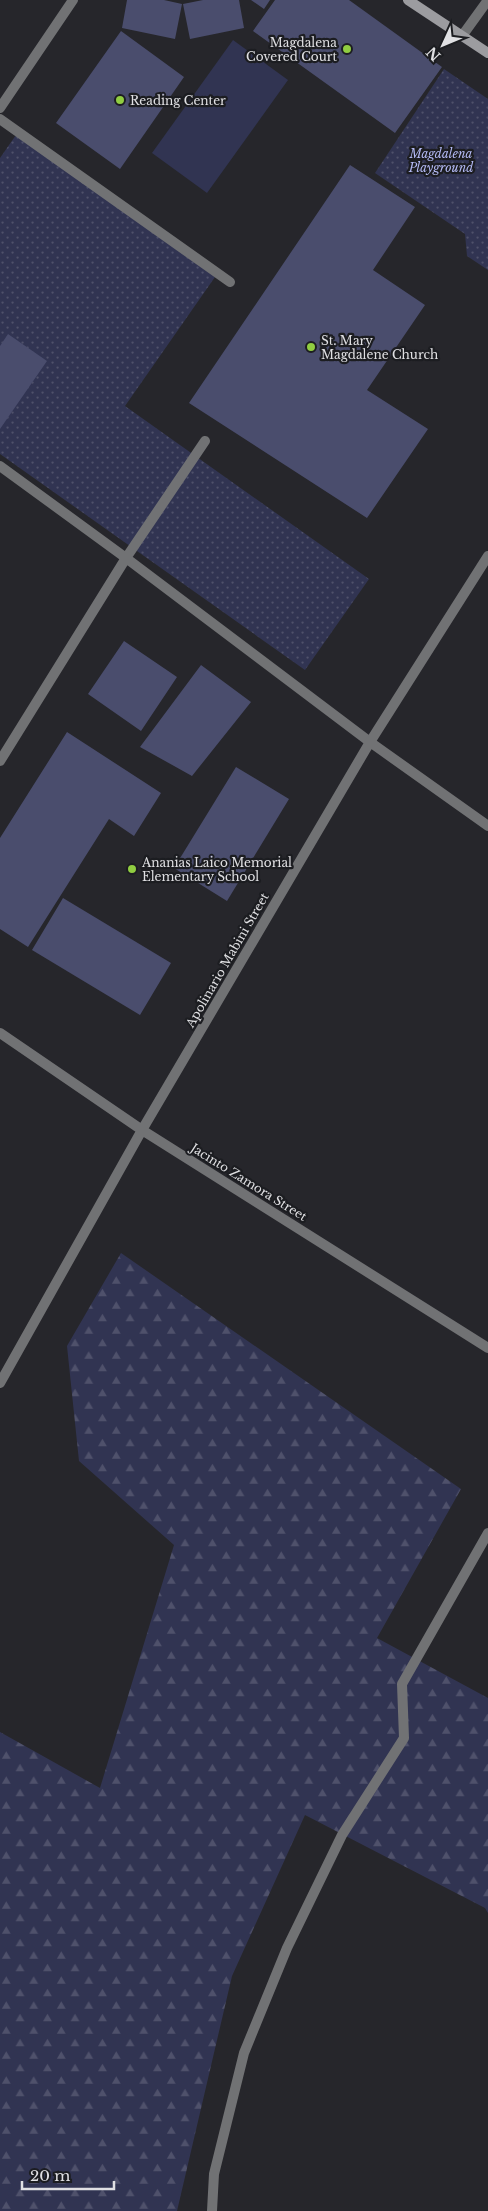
<svg xmlns="http://www.w3.org/2000/svg" width="488" height="2211" viewBox="0 0 488 2211" font-family="'Libre Baskerville',serif">
<style>
.forest{fill:url(#forest-firs)}
.park{fill:url(#park-dots)}
.garden{fill:#313452}
.building{fill:#4a4d6d}
.lines{fill:none;stroke-linecap:round;stroke-linejoin:round}
.service{stroke:#717274;stroke-width:10}
.minor{stroke:#717274;stroke-width:10}
.secondary{stroke:#9c9ca0;stroke-width:10}
.poi-dot{fill:#90cd41;stroke:#1c1d21;stroke-width:2}
.labels{text-anchor:middle;dominant-baseline:central;stroke-width:4.5;stroke-linejoin:round;paint-order:stroke}
.poi-label{font-size:12px;fill:#e0e0e3;stroke:#1c1d21;text-anchor:start}
.park-label{font-size:12px;font-style:italic;fill:#b4baf5;stroke:#1c1d21}
.street-label{font-size:12px;fill:#e0e0e3;stroke:#1c1d21}
</style>
<defs>
<pattern id="forest-firs" width="22" height="20" patternUnits="userSpaceOnUse" patternTransform="scale(1.25)"><rect width="22" height="20" fill="#313452"/><path d="M5 1l3.5 6h-7zM16 11l3.5 6h-7z" fill="#4f516b"/></pattern>
<pattern id="park-dots" width="8" height="8" patternUnits="userSpaceOnUse" patternTransform="scale(1.25)"><rect width="8" height="8" fill="#313452"/><path d="M2 2h.1M6 6h.1" fill="none" stroke="#4f516b" stroke-width="1.8" stroke-linecap="round"/></pattern>
</defs>
<rect width="100%" height="100%" fill="#26262b"/>
<!-- forest -->
<path class="forest" d="M 121,1253 L 461,1489 L 377,1638 L 488,1698 L 488,1913 L 485,1908 L 305,1815 L 232,1976 L 177,2211 L 0,2211 L 0,1732 L 100,1788 L 174,1545 L 79,1461 L 67,1346 Z"/>
<!-- park -->
<path class="park" d="M 444,69 L 488,99 L 488,270 L 467,256 L 465,234 L 375,173 Z
M 16,135 L 215,277 L 125,406 L 369,579 L 305,670 L 0,454 L 0,158 Z"/>
<!-- garden -->
<path class="garden" d="M 233,40 L 288,80 L 207,193 L 152,153 Z"/>
<!-- building -->
<path class="building" d="M 127,0 L 164,0 L 182,4 L 175,39 L 122,28 Z
M 203,0 L 239,0 L 244,28 L 190,39 L 183,4 Z
M 251,0 L 270,0 L 264,9 Z
M 275,0 L 349,0 L 442,67 L 395,133 L 253,31 Z
M 121,31 L 184,77 L 120,169 L 56,123 Z
M 350,165 L 415,207 L 373,270 L 425,305 L 367,390 L 428,429 L 367,518 L 189,403 Z
M 8,334 L 47,361 L 0,429 L 0,346 Z
M 124,641 L 177,677 L 141,731 L 88,694 Z
M 201,665 L 251,702 L 192,776 L 140,747 Z
M 67,732 L 161,793 L 134,836 L 109,819 L 28,947 L 0,929 L 0,838 Z
M 236,767 L 289,799 L 227,901 L 174,868 Z
M 63,898 L 171,963 L 140,1015 L 32,950 Z"/>
<g class="lines">
<!-- service -->
<path class="service" d="M 462,36 L 488,0
M 0,119 L 230,282
M 0,466 L 126,558 L 370,742
M 0,761 L 126,558 L 205,441"/>
<!-- minor -->
<path class="minor" d="M 0,108 L 73,0
M 370,742 L 488,826
M 0,1033 L 142,1130 L 488,1348
M 0,1383 L 142,1130 L 370,742 L 488,556
M 212,2211 L 214,2174 L 244,2053 L 287,1948 L 342,1835 L 404,1738 L 402,1684 L 488,1533"/>
<!-- secondary -->
<path class="secondary" d="M 408,0 L 488,53"/>
</g>
<!-- markers -->
<g class="poi-dot">
<circle cx="347" cy="49" r="5"/>
<circle cx="120" cy="100" r="5"/>
<circle cx="311" cy="347" r="5"/>
<circle cx="132" cy="869" r="5"/>
</g>
<g class="labels">
<!-- poi labels -->
<g class="poi-label">
<text x="337" y="42" text-anchor="end">Magdalena<tspan x="337" dy="14">Covered Court</tspan></text>
<text x="130" y="100">Reading Center</text>
<text x="321" y="340">St. Mary<tspan x="321" dy="14">Magdalene Church</tspan></text>
<text x="142" y="862">Ananias Laico Memorial<tspan x="142" dy="14">Elementary School</tspan></text>
</g>
<!-- park labels -->
<g class="park-label">
<text x="441" y="153">Magdalena<tspan x="441" dy="14">Playground</tspan></text>
</g>
<!-- street labels -->
<g class="street-label">
<text transform="translate(227 960) rotate(-60)">Apolinario Mabini Street</text>
<text transform="translate(249 1182) rotate(32)">Jacinto Zamora Street</text>
</g>
</g>
<!-- north arrow -->
<g transform="translate(443 45) rotate(226)" stroke="#1c1d21" stroke-width="4" paint-order="stroke">
<path d="M0-4L9 19L0 12L-9 19Z" fill="#e0e0e3"/>
<text y="-8" font-size="14" font-weight="bold" text-anchor="middle" fill="#e0e0e3">N</text>
</g>
<!-- scale -->
<path d="M22 2181v8h92v-8" fill="none" stroke="#e0e0e3" stroke-width="2.5"/>
<text x="30" y="2181" font-size="15" fill="#e0e0e3" stroke="#1c1d21" stroke-width="4" paint-order="stroke">20 m</text>
</svg>
